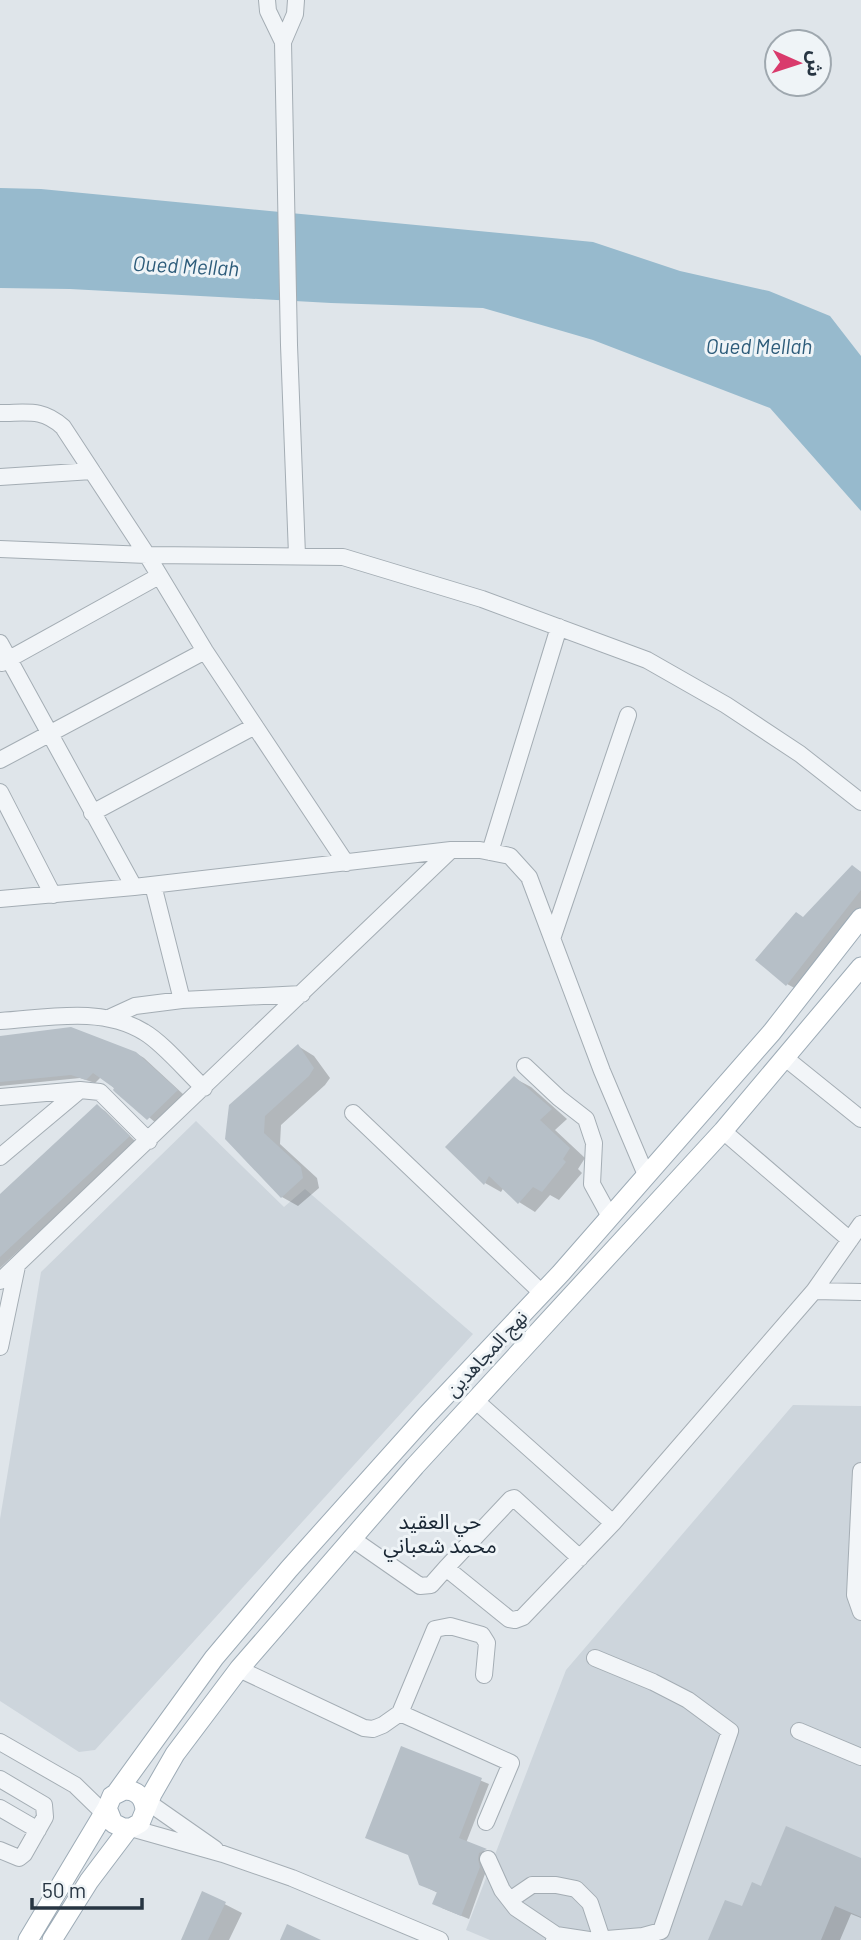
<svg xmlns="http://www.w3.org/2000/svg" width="861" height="1940" viewBox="0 0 861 1940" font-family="Barlow,'Noto Sans Arabic',sans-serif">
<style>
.built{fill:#cdd5dc}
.water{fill:#97bacd}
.shadow{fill:#0003}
.building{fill:#b6bfc7}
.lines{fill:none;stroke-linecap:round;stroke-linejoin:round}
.minor-casing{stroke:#a4adb4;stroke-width:18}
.major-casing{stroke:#9dabb6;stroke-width:21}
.minor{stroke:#f2f5f8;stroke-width:16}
.major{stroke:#fff;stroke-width:19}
.labels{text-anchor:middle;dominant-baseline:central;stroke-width:6;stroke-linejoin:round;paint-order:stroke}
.street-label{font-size:19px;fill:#273542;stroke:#eff4f7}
.water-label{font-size:21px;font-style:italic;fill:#2d5c7a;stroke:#eff4f7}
.neighbourhood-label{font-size:21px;fill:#192633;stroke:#eff4f7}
</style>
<rect width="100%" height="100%" fill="#dfe5ea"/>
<!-- built -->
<path class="built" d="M 196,1121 L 284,1207 L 305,1189 L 473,1334 L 95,1750 L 79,1752 L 0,1701 L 0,1519 L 41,1272 Z
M 793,1405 L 861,1406 L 861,1940 L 490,1940 L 466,1930 L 566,1670 Z"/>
<!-- water -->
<path class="water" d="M 0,188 L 41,189 L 593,242 L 680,271 L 769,291 L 830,316 L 861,356 L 861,511 L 770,408 L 593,340 L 483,308 L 331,303 L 70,289 L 0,288 Z"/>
<!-- shadow -->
<path class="shadow" d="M 852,867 L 861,872 L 861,920 L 804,993 L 787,984 L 803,919 Z
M 0,1038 L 136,1053 L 144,1058 L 184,1095 L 156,1123 L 101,1077 L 95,1083 L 80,1078 L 0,1086 Z
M 298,1046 L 314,1056 L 330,1078 L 325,1085 L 281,1125 L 280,1144 L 317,1178 L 319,1188 L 298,1206 L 282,1197 L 227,1138 Z
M 514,1078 L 531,1087 L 567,1119 L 555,1130 L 585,1158 L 578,1169 L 582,1173 L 559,1200 L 550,1195 L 535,1212 L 519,1202 L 504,1187 L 501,1192 L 485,1183 Z
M 97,1106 L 105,1111 L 136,1142 L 0,1268 L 0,1197 Z
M 402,1748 L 489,1784 L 466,1843 L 492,1854 L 469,1919 L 442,1908 L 438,1893 L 420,1884 L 410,1855 L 367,1837 Z
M 861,1860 L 861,1918 L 851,1914 L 840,1940 L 710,1940 L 762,1889 Z
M 203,1893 L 242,1913 L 229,1940 L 190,1940 Z"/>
<!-- building -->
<path class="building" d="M 852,865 L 861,872 L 861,890 L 786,986 L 755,960 L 796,912 L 803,917 Z
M 71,1027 L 136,1052 L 178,1090 L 147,1120 L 116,1093 L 113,1090 L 114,1088 L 93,1073 L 86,1080 L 71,1075 L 0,1082 L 0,1036 Z
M 298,1044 L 314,1068 L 309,1076 L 265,1116 L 264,1133 L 301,1167 L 303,1178 L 281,1198 L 225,1139 L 229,1105 Z
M 514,1076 L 552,1109 L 540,1120 L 570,1148 L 563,1159 L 566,1162 L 542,1192 L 533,1187 L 518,1204 L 489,1176 L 484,1185 L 445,1147 Z
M 97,1104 L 130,1136 L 0,1257 L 0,1194 Z
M 401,1746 L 482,1778 L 459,1838 L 487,1849 L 479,1853 L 478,1859 L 480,1867 L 461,1916 L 432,1904 L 437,1892 L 419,1885 L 408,1855 L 365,1838 Z
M 786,1826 L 861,1858 L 861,1917 L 835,1906 L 821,1940 L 708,1940 L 725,1900 L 742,1906 L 752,1882 L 761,1886 Z
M 202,1891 L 226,1902 L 208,1940 L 181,1940 Z
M 287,1924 L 321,1940 L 280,1940 Z"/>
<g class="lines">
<defs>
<path id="minor" d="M 267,0 L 268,11 L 283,42
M 296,0 L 295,14 L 283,42 L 289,345 L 297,555
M 0,413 C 27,413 42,408 63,427 L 147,555 L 0,549
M 0,477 L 92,471
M 0,643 L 134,887
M 2,663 L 159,576
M 0,760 L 205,651
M 0,792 L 53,895
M 92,813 L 255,726
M 490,852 L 559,627
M 346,863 L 205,651 L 147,555 L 343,557 L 482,599 L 647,660 L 726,705 L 800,754 L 861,802
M 153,885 L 182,1000
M 0,899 L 134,887 L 451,850 L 480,850 L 510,856 L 529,877 L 602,1071 L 646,1175
M 553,936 L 628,715
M 111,1017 L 135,1006 L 182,1000 L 302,994
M 0,1021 C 47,1018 102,1006 144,1032 C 163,1043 187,1072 204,1088
M 784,1057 L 861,1119
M 525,1066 L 559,1098 L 586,1119 L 594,1143 L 592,1184 L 609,1215
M 0,1097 L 80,1090 L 100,1092 L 149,1141
M 353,1113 L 542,1293
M 723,1131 L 850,1240
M 0,1157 L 80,1090
M 0,1281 L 451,850
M 814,1291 L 861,1292
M 0,1347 L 17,1266
M 476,1401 L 613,1523
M 861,1471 L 855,1595 L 861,1612
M 351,1538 L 420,1586 L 431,1585 L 446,1568 L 509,1619 L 515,1620 L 523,1617 L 613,1523 L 814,1291 L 861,1224
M 446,1568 L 511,1499 L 514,1498 L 580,1558
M 239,1669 L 364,1728 L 373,1729 L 383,1725 L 400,1713 L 435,1629 L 450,1626 L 482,1635 L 487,1643 L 484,1675
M 400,1713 L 511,1763 L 486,1822
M 799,1731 L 861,1757
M 0,1742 L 75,1785 L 110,1819
M 0,1779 L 44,1805 L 45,1817 L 24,1854 L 19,1858 L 0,1850
M 142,1798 L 215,1849
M 0,1808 L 38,1830
M 131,1828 L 223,1854 L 292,1878 L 440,1940
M 488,1859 L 502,1890 L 516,1908 L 556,1935
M 510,1900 L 532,1885 L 556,1885 L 576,1889 L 590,1903 L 602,1939
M 554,1940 L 556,1935 L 589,1940
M 595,1940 L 643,1936 L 661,1931 L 730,1731 L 688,1700 L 653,1682 L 595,1658"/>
<path id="major" d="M 117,1792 L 214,1658 L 289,1569 L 426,1416 L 561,1273 L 772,1032 L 861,918
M 145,1810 C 144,1797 137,1790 124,1790 L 112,1796 L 107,1808 L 113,1823 L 123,1828 L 131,1828 L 140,1823 L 152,1794 L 175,1754 L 239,1669 L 415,1466 L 723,1131 L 861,967
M 28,1940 L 107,1808
M 52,1940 L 89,1881 L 129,1828"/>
</defs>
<!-- minor casing -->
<use href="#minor" class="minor-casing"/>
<!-- major casing -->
<use href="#major" class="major-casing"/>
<!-- minor -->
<use href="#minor" class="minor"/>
<!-- major -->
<use href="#major" class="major"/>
</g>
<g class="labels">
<!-- street labels -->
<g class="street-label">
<text transform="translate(486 1353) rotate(-47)">نهج المجاهدين</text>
</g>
<!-- water labels -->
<g class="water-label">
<text transform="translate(186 265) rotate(3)">Oued Mellah</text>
<text x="759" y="345">Oued Mellah</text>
</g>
<!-- neighbourhood labels -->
<g class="neighbourhood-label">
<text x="440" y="1520">حي العقيد<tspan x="440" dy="24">محمد شعباني</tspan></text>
</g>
</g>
<!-- north arrow -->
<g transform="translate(798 63) rotate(93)"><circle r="33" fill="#eff4f7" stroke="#9fa8af" stroke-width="2"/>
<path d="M0-5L12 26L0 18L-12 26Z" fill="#d93a6c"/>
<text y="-10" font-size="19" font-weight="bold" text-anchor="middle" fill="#273542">ش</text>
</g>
<!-- scale -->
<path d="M32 1898v10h110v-10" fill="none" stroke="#273542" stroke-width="3.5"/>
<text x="42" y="1898" font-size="21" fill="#273542" stroke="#eff4f7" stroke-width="5" paint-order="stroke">50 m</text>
</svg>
